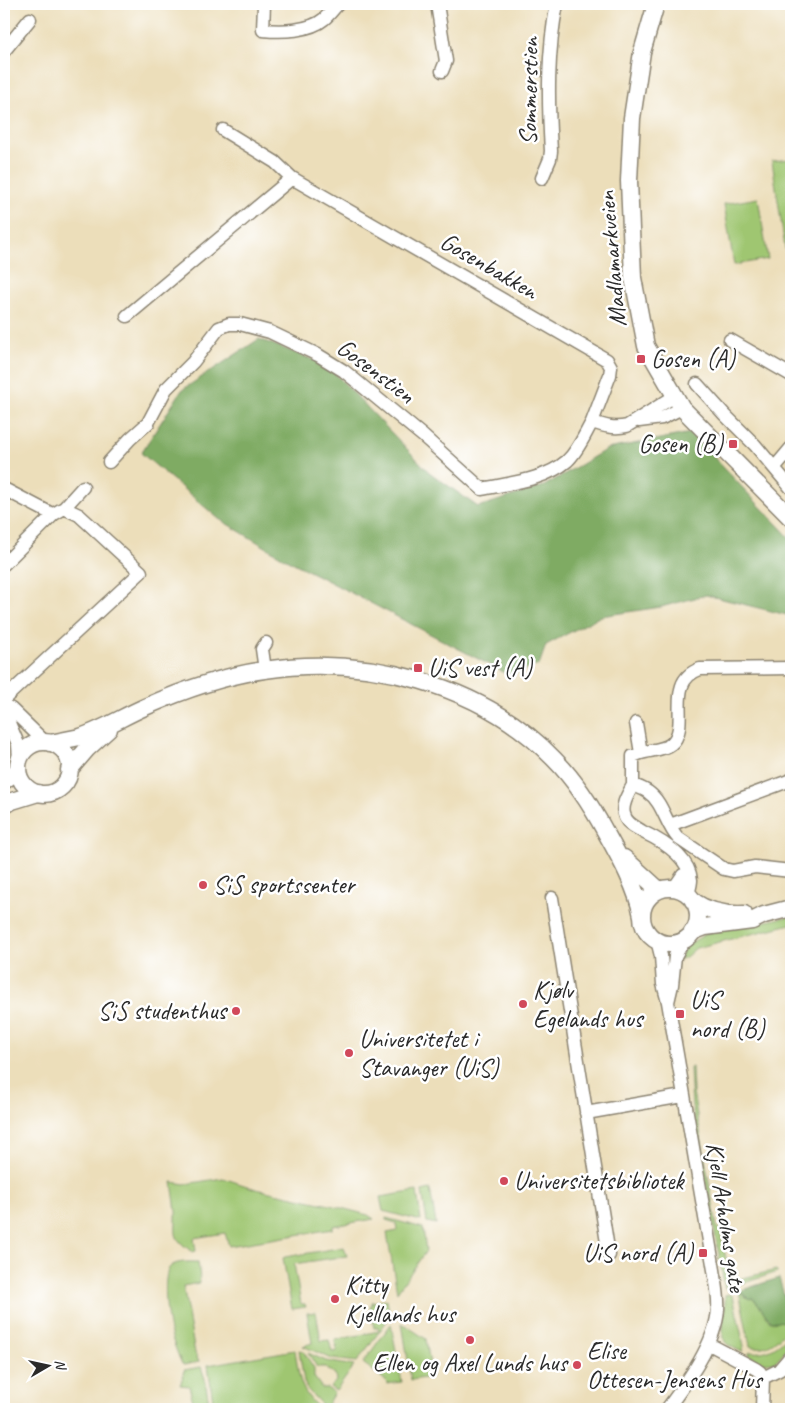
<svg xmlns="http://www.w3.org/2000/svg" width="795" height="1413" viewBox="0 0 795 1413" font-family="Caveat,sans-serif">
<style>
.green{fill:#9fc671;stroke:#65784e}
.forest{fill:#7fab63;stroke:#556b47}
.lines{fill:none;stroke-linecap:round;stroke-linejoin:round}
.minor-casing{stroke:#8c8472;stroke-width:15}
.major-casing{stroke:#8c8472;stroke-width:19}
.minor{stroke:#fff;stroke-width:12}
.major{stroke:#fff;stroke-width:16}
.poi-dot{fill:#d1495b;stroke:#fff;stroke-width:2}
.labels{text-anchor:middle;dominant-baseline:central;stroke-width:5;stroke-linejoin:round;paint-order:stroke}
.street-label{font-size:25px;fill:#2b2b2b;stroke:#fff}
.poi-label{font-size:25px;fill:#2b2b2b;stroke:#fff;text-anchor:start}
</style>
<rect width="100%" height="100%" fill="#fff"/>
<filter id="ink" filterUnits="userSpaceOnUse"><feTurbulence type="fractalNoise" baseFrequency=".02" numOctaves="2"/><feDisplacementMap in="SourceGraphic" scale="10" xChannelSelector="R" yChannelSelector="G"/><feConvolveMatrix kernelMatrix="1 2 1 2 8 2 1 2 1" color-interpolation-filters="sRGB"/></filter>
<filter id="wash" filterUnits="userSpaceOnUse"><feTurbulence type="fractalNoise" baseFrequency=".0096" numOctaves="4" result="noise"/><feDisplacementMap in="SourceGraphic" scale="20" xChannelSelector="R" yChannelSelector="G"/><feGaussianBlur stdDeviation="1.12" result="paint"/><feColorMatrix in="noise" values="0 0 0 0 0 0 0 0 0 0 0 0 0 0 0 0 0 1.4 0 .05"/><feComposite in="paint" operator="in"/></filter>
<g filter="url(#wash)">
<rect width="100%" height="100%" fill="#ecdeba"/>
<!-- green -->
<path class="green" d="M 791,159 L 791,281 L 790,281 L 772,161 Z
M 758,198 L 768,259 L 734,265 L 724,204 Z
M 791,916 L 791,924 L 696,948 L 686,957 L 679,960 L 683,951 L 689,944 L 707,933 Z
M 690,1067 L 692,1067 L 693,1092 L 717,1227 L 720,1231 L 731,1281 L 776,1270 L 778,1272 L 725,1289 L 692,1107 Z
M 223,1178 L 256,1189 L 330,1205 L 368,1215 L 374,1219 L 333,1226 L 333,1229 L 229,1246 L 225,1233 L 194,1238 L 196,1251 L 193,1252 C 170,1237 177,1235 176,1211 C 175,1201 173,1192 172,1182 L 185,1184 Z
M 430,1189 L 436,1224 L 427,1222 L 422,1191 Z
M 417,1191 L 421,1221 L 383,1211 L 380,1197 Z
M 386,1218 L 423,1228 L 426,1251 L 397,1292 L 387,1233 L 397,1231 L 396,1223 L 386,1220 Z
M 344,1247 L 347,1256 L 294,1264 L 301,1304 L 305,1304 L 306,1307 L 292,1309 L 283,1258 L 285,1257 Z
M 198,1262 L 200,1278 L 199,1283 L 183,1286 L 195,1353 L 199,1362 L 184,1365 L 182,1364 C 177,1353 173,1342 170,1331 C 167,1320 161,1273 171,1266 C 178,1261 189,1262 198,1262 Z
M 739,1291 L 745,1297 C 759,1298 761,1309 769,1320 L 771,1321 L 791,1322 L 791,1325 C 780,1337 769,1352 750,1346 Z
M 729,1294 L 733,1296 L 744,1346 L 742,1352 C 737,1349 729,1347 725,1342 C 720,1334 726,1307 725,1295 Z
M 387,1300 L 390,1317 L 357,1362 L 332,1359 L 303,1346 L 312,1343 L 307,1313 L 316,1312 L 321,1341 L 329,1340 L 332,1352 L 337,1351 L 335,1340 L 379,1331 L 378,1328 L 374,1328 L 370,1306 L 372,1305 L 372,1302 Z
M 402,1323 L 426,1339 L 432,1377 L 411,1380 Z
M 391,1324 L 402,1382 L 387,1384 L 386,1381 L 363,1363 Z
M 791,1333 L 791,1344 L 775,1362 L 763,1363 L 748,1355 L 750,1352 C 769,1354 778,1346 791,1333 Z
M 295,1350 C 299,1376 299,1391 320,1409 L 214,1409 L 208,1365 Z
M 299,1350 L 303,1351 L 314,1368 L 314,1377 L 322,1388 L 327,1388 L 334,1393 L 325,1408 L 307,1389 L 304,1382 Z
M 308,1353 L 326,1361 L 354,1366 L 336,1391 L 330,1387 L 336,1381 L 335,1374 L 325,1367 L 317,1367 Z
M 201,1367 L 205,1379 L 210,1409 L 195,1409 L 189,1386 L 180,1385 L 183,1377 L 184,1370 Z"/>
<!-- forest -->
<path class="forest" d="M 259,339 L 327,365 L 429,472 L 478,507 L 544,486 L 607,449 L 691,433 L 791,539 L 791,616 L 706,595 L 661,607 L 601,616 L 546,645 L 539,665 L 509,675 L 284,558 L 219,519 L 141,453 L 182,390 Z
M 779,1278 L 791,1318 L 791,1322 L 772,1321 C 763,1315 761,1304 752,1298 L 749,1299 L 739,1291 Z"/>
</g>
<g filter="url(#ink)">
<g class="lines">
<defs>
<path id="minor" d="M 264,4 L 263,30 C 282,32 310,31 324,19 C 329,15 333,9 338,4
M 437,4 L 446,61 L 442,71
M 4,51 L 30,19
M 223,130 L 275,162 L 292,178 L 607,360 L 611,367 L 610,375 L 592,422
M 542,178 L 550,159 L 551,151 C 548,102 547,53 557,4
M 127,316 L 292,178
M 730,340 L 791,375
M 697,384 L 724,414 L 755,445 L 791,488
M 639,421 L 662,418 L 682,408
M 109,462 L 130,439 L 148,423 L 166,389 L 193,362 L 219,328 L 229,324 L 240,324 L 270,332 L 318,355 L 344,371 L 423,436 L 482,489 C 510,483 545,480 567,461 C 578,451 585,434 592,422 C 604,426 614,429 627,426 L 675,396
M 775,467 L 791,448
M 4,489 L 50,513 L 54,514
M 4,564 L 54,514 L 64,508 L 83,487
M 265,670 L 262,649 L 266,643
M 4,699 L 141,572 L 79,515 L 64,508
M 4,705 L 11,709 L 45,742
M 4,711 L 18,744 L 19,759
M 641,753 C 650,750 664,750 671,744 C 692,726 663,682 700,669 L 791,668
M 633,785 L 633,756 L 641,753 L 636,723
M 670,825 L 791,780
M 674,888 L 683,875 L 689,872
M 688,895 C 689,890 691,885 691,880 C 689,857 662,841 643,832 C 636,827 626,824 624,814 C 621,804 629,793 633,785 C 638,787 644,789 648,792 C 663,802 666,825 678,838 L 724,869 L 733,871 L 755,867 L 791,871
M 552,898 L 609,1255
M 657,940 L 661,956 L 663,984 L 668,1002 L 714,1270 C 716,1283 719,1296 718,1309 C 716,1343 687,1382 667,1409
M 668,1002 L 672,985 L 675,956 L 685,938
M 586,1113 L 683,1096
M 709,1344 L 756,1369 L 760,1372 L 763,1378
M 762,1409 L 763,1378 L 779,1370 L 791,1356"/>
<path id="major" d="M 656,4 L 642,52 L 632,118 L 629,181 L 633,278 L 646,346 L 682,408 L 791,518
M18 768a26 26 0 1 1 52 0a26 26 0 1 1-52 0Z
M 50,743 C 60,741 70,739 80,737 C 102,730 124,716 145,707 C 183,690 223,676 264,670 C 365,654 482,684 554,759 C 575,780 592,807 606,833 C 620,858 637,888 642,916
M 69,770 L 87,749 L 109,729
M 4,781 L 18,770
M 4,806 L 12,801 L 38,793
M 624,858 L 659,890
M642 916a28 28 0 1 1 56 0a28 28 0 1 1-56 0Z
M 693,901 C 709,912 725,915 744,914
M 692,932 L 705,927 L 752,921 L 764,915 L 791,908"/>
</defs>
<!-- minor casing -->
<use href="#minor" class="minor-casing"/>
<!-- major casing -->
<use href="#major" class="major-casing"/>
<!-- minor -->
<use href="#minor" class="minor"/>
<!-- major -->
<use href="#major" class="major"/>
</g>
</g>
<!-- markers -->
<g class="poi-dot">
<rect x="636" y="354" width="10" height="10" rx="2.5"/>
<rect x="728" y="439" width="10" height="10" rx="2.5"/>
<rect x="413" y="663" width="10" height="10" rx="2.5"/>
<circle cx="203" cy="885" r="5"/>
<circle cx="523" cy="1004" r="5"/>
<circle cx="236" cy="1011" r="5"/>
<rect x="675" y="1009" width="10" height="10" rx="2.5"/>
<circle cx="349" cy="1053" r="5"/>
<circle cx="504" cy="1181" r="5"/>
<rect x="698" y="1248" width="10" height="10" rx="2.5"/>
<circle cx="335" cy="1299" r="5"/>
<circle cx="470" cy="1340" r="5"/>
<circle cx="577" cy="1365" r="5"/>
</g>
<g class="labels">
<!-- street labels -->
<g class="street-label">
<text transform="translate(529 91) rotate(-89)">Sommerstien</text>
<text transform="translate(612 259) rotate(-95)">Madlamarkveien</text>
<text transform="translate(489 266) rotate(30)">Gosenbakken</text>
<text transform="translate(376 371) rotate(37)">Gosenstien</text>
<text transform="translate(726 1217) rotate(81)">Kjell Arholms gate</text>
</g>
<!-- poi labels -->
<g class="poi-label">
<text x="651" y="359">Gosen (A)</text>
<text x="723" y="444" text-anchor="end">Gosen (B)</text>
<text x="428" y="668">UiS vest (A)</text>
<text x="213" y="885">SiS sportssenter</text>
<text x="533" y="990">Kjølv<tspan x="533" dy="29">Egelands hus</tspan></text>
<text x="690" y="1000">UiS<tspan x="690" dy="29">nord (B)</tspan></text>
<text x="226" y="1011" text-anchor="end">SiS studenthus</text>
<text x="359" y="1039">Universitetet i<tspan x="359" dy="29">Stavanger (UiS)</tspan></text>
<text x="514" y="1181">Universitetsbibliotek</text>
<text x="693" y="1253" text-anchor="end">UiS nord (A)</text>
<text x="345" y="1285">Kitty<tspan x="345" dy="29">Kjellands hus</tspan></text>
<text x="587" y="1351">Elise<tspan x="587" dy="29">Ottesen-Jensens Hus</tspan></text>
<text x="470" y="1363" text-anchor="middle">Ellen og Axel Lunds hus</text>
</g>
</g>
<!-- margin -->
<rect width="795" height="1413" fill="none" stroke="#fff" stroke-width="20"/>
<!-- north arrow -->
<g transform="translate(48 1366) rotate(81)" stroke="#ffffff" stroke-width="4" paint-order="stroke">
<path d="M0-4L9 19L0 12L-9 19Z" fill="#2b2b2b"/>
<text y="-8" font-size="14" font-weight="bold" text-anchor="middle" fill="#2b2b2b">N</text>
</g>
</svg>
